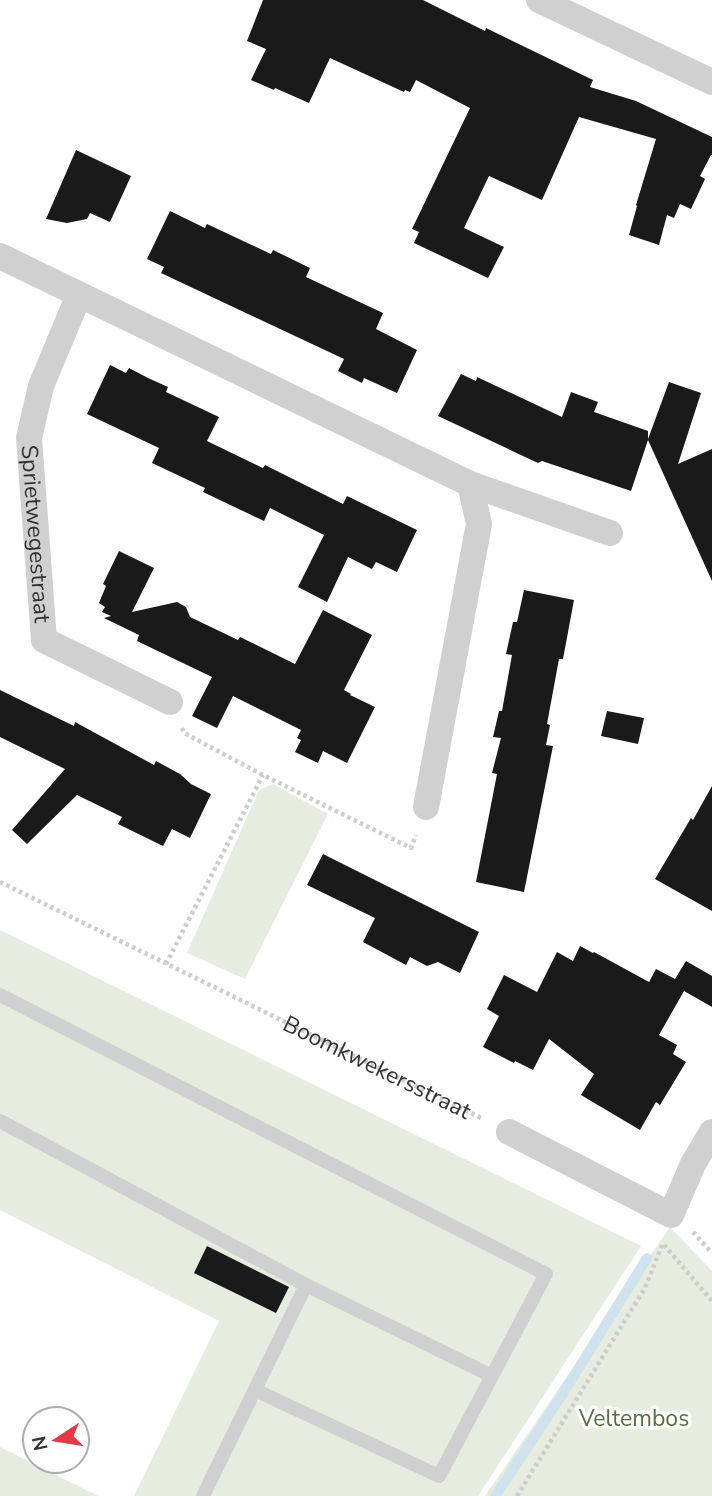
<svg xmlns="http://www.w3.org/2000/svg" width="712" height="1496" viewBox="0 0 712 1496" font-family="'Nunito Sans',sans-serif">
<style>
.green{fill:#e6ecdf}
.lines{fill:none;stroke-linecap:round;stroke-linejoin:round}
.stream{stroke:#cfe2ee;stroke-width:10}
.building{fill:#1a1a1a}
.path{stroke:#cdcdcd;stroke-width:4.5;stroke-dasharray:3.5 3.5;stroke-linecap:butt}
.lane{stroke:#d0d0d0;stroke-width:14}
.street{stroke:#d0d0d0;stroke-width:26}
.labels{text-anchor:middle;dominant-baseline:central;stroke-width:7;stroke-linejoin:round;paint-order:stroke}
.street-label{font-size:23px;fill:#333;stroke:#fff}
.park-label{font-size:23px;fill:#56703f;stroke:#fff}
</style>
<rect width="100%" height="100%" fill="#fff"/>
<!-- green -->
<path class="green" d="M 273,784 L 328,814 L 245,979 L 187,953 L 259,790 Z
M 0,930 L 641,1246 L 478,1496 L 134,1496 L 219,1321 L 0,1210 Z
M 670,1227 L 712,1271 L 712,1496 L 485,1496 Z
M 0,1447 L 98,1496 L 0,1496 Z"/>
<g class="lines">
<!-- stream -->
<path class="stream" d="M 495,1496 L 562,1395 L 647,1258"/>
</g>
<!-- building -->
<path class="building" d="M 263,0 L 423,0 L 485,31 L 486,28 L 593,80 L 590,87 L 636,101 L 712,137 L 712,155 L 711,155 L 700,176 L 705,179 L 691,209 L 680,204 L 674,218 L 667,215 L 659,245 L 629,235 L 637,206 L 636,205 L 656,139 L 579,117 L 542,200 L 489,176 L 464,228 L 504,247 L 488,278 L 414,243 L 419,232 L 412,229 L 470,108 L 416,80 L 410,92 L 405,90 L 404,92 L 330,58 L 309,103 L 275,88 L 274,90 L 251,80 L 266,49 L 247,41 Z
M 76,150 L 131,176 L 110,222 L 90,213 L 87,219 L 67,223 L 46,219 Z
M 170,211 L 205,228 L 207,224 L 271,254 L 273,250 L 310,268 L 306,277 L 383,313 L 376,329 L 417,350 L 397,393 L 364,378 L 362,383 L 338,371 L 344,359 L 161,273 L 164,267 L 147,259 Z
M 110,365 L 126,373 L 129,368 L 148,378 L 168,387 L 166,392 L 219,417 L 207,441 L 263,468 L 265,465 L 343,504 L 347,496 L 417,530 L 397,572 L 376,562 L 372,569 L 348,557 L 327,602 L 298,587 L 324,535 L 270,508 L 264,521 L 203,492 L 205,488 L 152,463 L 159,448 L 87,414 Z
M 461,374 L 476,381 L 477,377 L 562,417 L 571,392 L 598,402 L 594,412 L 648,431 L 648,439 L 669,382 L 701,393 L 678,464 L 712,449 L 712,581 L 648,440 L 631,491 L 542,461 L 538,463 L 438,416 Z
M 119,551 L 154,568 L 132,612 L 177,602 L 186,607 L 190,617 L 238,640 L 240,637 L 295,664 L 323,610 L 372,635 L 344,690 L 351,694 L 350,695 L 375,707 L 347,763 L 323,751 L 318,763 L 295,752 L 301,740 L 297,738 L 301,730 L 233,696 L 217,728 L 192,716 L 212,677 L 137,641 L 139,635 L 104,618 L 111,616 L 102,612 L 105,607 L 99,603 L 106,586 L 103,584 Z
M 524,590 L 574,600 L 563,659 L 559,659 L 547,724 L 550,725 L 546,745 L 553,746 L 524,892 L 476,882 L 497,774 L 492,773 L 501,738 L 493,737 L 499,711 L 502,711 L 512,655 L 506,654 L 513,622 L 517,622 Z
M 0,690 L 74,726 L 75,722 L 154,765 L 156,761 L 180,774 L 191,784 L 211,794 L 190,838 L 172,829 L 163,846 L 118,824 L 122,817 L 77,795 L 27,844 L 12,830 L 65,769 L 0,737 Z
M 607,711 L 644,718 L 638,744 L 601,736 Z
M 712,786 L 712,911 L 655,879 L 691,818 L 693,820 Z
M 323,854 L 479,932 L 460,973 L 438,962 L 427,966 L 410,957 L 406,965 L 363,942 L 375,918 L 307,885 Z
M 580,946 L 593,953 L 594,952 L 649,982 L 656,969 L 675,979 L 686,961 L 712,976 L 712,1007 L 684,991 L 659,1035 L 677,1045 L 673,1054 L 686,1062 L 660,1105 L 656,1102 L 640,1130 L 581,1095 L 594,1074 L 549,1039 L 533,1070 L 515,1061 L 514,1063 L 483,1047 L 499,1016 L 487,1009 L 504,975 L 537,992 L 557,952 L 573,961 Z
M 207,1246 L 289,1287 L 276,1313 L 194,1273 Z"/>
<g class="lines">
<!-- path -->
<g class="path">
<path d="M 182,728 L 184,733 L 263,775 L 411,848 L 416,835"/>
<path id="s1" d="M 0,882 L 483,1119"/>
<path d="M 166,964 L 263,775"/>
<path d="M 693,1232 L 712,1253"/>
<path d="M 664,1245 L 712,1301"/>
<path d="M 517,1496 L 645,1288 L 663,1243"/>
</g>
<!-- lane -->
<path class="lane" d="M 0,995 L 546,1274 L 439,1476 L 255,1390
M 0,1121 L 306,1285 L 203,1496
M 306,1285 L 492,1376"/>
<!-- street -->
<g class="street">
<path d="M 539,0 L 712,82"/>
<path d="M 0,256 L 470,484 L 479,524 L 426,807"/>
<path id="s2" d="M 79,295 L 41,386 L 29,438 L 44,640 L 170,702"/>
<path d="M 470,484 L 610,533"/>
<path d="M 509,1132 L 671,1215 L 693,1164 L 712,1132"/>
</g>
</g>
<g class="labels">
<!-- street labels -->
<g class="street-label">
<text stroke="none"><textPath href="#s2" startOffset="248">Sprietwegestraat</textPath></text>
<text stroke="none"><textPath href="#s1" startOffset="420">Boomkwekersstraat</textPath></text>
</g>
<!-- park labels -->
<g class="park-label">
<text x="634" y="1418">Veltembos</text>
</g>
</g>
<!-- north arrow -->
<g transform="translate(56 1440) rotate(258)"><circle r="33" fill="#ffffff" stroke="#adadad" stroke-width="2"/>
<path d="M0-5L12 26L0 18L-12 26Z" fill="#e63946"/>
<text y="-10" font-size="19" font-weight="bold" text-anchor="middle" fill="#333333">N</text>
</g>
</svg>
